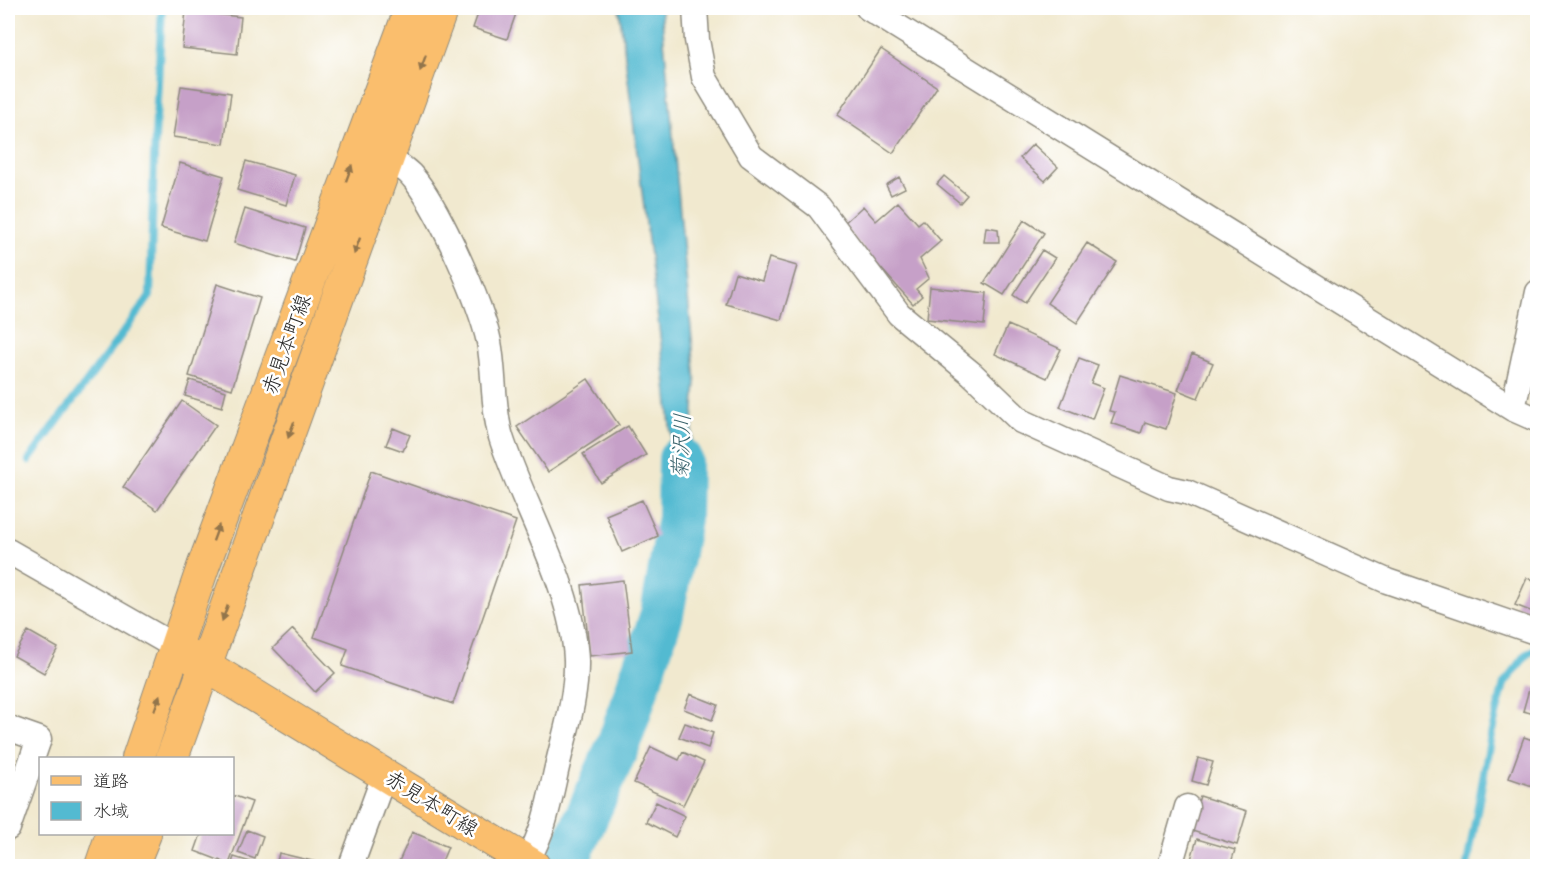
<svg xmlns="http://www.w3.org/2000/svg" width="1545" height="874" viewBox="0 0 1545 874" font-family="Itim,'Klee One',sans-serif">
<style>
.water{fill:#53bad1;stroke:#3f727e;stroke-width:1.5}
.lines{fill:none;stroke-linecap:round;stroke-linejoin:round}
.stream{stroke:#53bad1;stroke-width:8}
.river{stroke:#53bad1;stroke-width:44}
.building{fill:#c6a0c8}
.minor-casing{stroke:#8e8a7d;stroke-width:27}
.major-casing{stroke:#8e8a7d;stroke-width:34}
.minor{stroke:#fff;stroke-width:24}
.major{stroke:#fabe6d;stroke-width:32}
.oneway{fill:#92744c}
.labels{text-anchor:middle;dominant-baseline:central;stroke-width:5;stroke-linejoin:round;paint-order:stroke}
.street-label{font-size:21px;fill:#2b2b2b;stroke:#fff}
.water-label{font-size:22px;font-style:italic;fill:#3b646d;stroke:#fff}
</style>
<rect width="100%" height="100%" fill="#fff"/>
<filter id="ink" filterUnits="userSpaceOnUse"><feTurbulence type="fractalNoise" baseFrequency=".0167" numOctaves="2"/><feDisplacementMap in="SourceGraphic" scale="12" xChannelSelector="R" yChannelSelector="G"/><feConvolveMatrix kernelMatrix="1 2 1 2 8 2 1 2 1" color-interpolation-filters="sRGB"/></filter>
<filter id="wash" filterUnits="userSpaceOnUse"><feTurbulence type="fractalNoise" baseFrequency=".008" numOctaves="4" result="noise"/><feDisplacementMap in="SourceGraphic" scale="24" xChannelSelector="R" yChannelSelector="G"/><feGaussianBlur stdDeviation="1.35" result="paint"/><feColorMatrix in="noise" values="0 0 0 0 0 0 0 0 0 0 0 0 0 0 0 0 0 1.4 0 .05"/><feComposite in="paint" operator="in"/></filter>
<g filter="url(#wash)">
<rect width="100%" height="100%" fill="#f1e9cf"/>
<!-- water -->
<path class="water" d="M 619,8 L 661,8 L 696,382 L 690,463 L 679,518 L 666,384 Z"/>
<g class="lines">
<!-- stream -->
<path class="stream" d="M 29,460 L 150,296 L 154,156 L 162,8
M 1467,866 L 1491,735 L 1504,684 L 1527,654 L 1538,648"/>
<!-- river -->
<path class="river" d="M 565,866 L 619,743 L 662,614 L 679,518 L 680,459"/>
</g>
<g id="blocks">
<!-- building -->
<path class="building" d="M 480,8 L 518,8 L 507,39 L 473,28 Z
M 186,11 L 241,17 L 237,54 L 182,48 Z
M 881,49 L 937,87 L 893,153 L 837,115 Z
M 181,86 L 231,93 L 224,144 L 173,137 Z
M 1033,144 L 1058,167 L 1045,181 L 1020,158 Z
M 246,161 L 295,175 L 286,205 L 237,190 Z
M 180,163 L 224,176 L 205,241 L 161,228 Z
M 944,176 L 967,195 L 960,203 L 937,184 Z
M 899,177 L 905,188 L 891,195 L 886,185 Z
M 898,202 L 918,224 L 923,220 L 941,241 L 920,259 L 929,278 L 916,289 L 922,296 L 913,304 L 842,225 L 863,206 L 876,221 Z
M 245,209 L 305,228 L 295,262 L 234,243 Z
M 1024,220 L 1044,233 L 1004,295 L 984,283 Z
M 986,227 L 998,229 L 999,242 L 984,242 Z
M 1087,243 L 1117,262 L 1077,323 L 1047,303 Z
M 1042,250 L 1055,258 L 1025,303 L 1013,295 Z
M 769,258 L 797,266 L 781,320 L 726,304 L 735,273 L 762,281 Z
M 217,284 L 260,298 L 232,389 L 189,376 Z
M 930,287 L 987,293 L 984,325 L 927,319 Z
M 1008,325 L 1061,349 L 1047,378 L 995,354 Z
M 1192,354 L 1213,363 L 1198,398 L 1178,390 Z
M 1079,358 L 1098,365 L 1091,383 L 1104,388 L 1092,419 L 1060,407 Z
M 1120,375 L 1177,393 L 1166,429 L 1145,422 L 1141,433 L 1111,423 L 1115,412 L 1109,411 Z
M 588,379 L 619,425 L 548,472 L 517,427 Z
M 190,380 L 226,391 L 222,407 L 185,396 Z
M 182,401 L 216,425 L 157,510 L 123,487 Z
M 628,426 L 646,455 L 601,483 L 583,454 Z
M 393,428 L 410,435 L 403,451 L 386,445 Z
M 371,471 L 516,521 L 453,704 L 342,666 L 348,649 L 314,637 Z
M 642,500 L 658,536 L 622,552 L 606,515 Z
M 1527,578 L 1538,582 L 1538,614 L 1515,605 Z
M 623,580 L 632,651 L 590,656 L 582,585 Z
M 293,629 L 335,673 L 315,692 L 273,648 Z
M 28,631 L 58,648 L 44,673 L 14,656 Z
M 1530,686 L 1538,688 L 1538,715 L 1523,711 Z
M 690,694 L 718,705 L 712,720 L 684,709 Z
M 685,723 L 713,733 L 708,748 L 679,737 Z
M 1524,737 L 1538,742 L 1538,788 L 1509,778 Z
M 651,747 L 679,760 L 683,752 L 704,762 L 683,805 L 634,783 Z
M 1198,758 L 1213,762 L 1206,785 L 1192,781 Z
M 232,795 L 252,802 L 229,864 L 195,851 L 201,834 L 232,834 Z
M 1200,796 L 1247,811 L 1237,845 L 1189,830 Z
M 656,802 L 685,816 L 675,837 L 646,822 Z
M 247,830 L 263,836 L 255,859 L 238,853 Z
M 412,832 L 448,847 L 440,866 L 397,866 Z
M 1197,839 L 1235,850 L 1230,866 L 1189,866 Z
M 279,853 L 333,866 L 276,866 Z
M 234,857 L 264,866 L 231,866 Z
M 626,861 L 647,866 L 625,866 Z"/>
</g>
</g>
<g filter="url(#ink)">
<use href="#blocks" fill-opacity="0" stroke="#8e8a7d" stroke-width="1.5"/>
<g class="lines">
<defs>
<path id="minor" d="M 695,8 L 697,40 L 704,77 L 751,156 L 819,207 L 899,314 L 972,374 L 1021,421 L 1169,488 L 1187,492 L 1387,581 L 1538,633
M 868,8 L 1513,409 L 1538,420
M 388,159 C 399,165 408,170 416,181 C 441,214 480,301 489,342 C 495,373 492,406 501,437 C 523,506 573,587 576,660 C 577,700 563,738 555,776 C 547,812 544,829 527,862
M 1513,409 L 1538,292
M 8,551 L 176,647
M 8,728 L 39,739 L 8,828
M 351,866 L 385,773
M 1170,866 L 1187,807"/>
<path id="major" d="M 190,656 L 534,866
M 138,758 L 203,567 L 411,8
M 172,758 L 442,8
M 101,866 L 112,834
M 132,866 L 145,834"/>
</defs>
<!-- minor casing -->
<use href="#minor" class="minor-casing"/>
<!-- major casing -->
<use href="#major" class="major-casing"/>
<!-- minor -->
<use href="#minor" class="minor"/>
<!-- major -->
<use href="#major" class="major"/>
</g>
<!-- one-way arrows -->
<defs><path id="oneway-solid" d="M-6-.8H1V-3.2L6.5 0L1 3.2V.8H-6Z" transform="scale(1.5)"/></defs>
<g class="oneway">
<use href="#oneway-solid" transform="translate(423 63) rotate(110)"/>
<use href="#oneway-solid" transform="translate(349 173) rotate(-70)"/>
<use href="#oneway-solid" transform="translate(357 246) rotate(110)"/>
<use href="#oneway-solid" transform="translate(291 430) rotate(110)"/>
<use href="#oneway-solid" transform="translate(216 533) rotate(-70)"/>
<use href="#oneway-solid" transform="translate(225 613) rotate(110)"/>
<use href="#oneway-solid" transform="translate(157 703) rotate(-71)"/>
</g>
</g>
<g class="labels">
<!-- street labels -->
<g class="street-label">
<text transform="translate(286 344) rotate(-70)">赤見本町線</text>
<text transform="translate(432 803) rotate(32)">赤見本町線</text>
</g>
<!-- water labels -->
<g class="water-label">
<text transform="translate(681 446) rotate(-88)">菊沢川</text>
</g>
</g>
<!-- margin -->
<rect width="1545" height="874" fill="none" stroke="#fff" stroke-width="30"/>
<!-- legend -->
<rect x="39" y="757" width="195" height="78" fill="#ffffff" stroke="#aaaaaa" stroke-width="1.5"/>
<rect x="51" y="776" width="30" height="9" fill="#fabe6d" stroke="#aaaaaa" stroke-width="1.5"/>
<text x="93" y="787" font-size="18" fill="#2b2b2b">道路</text>
<rect x="51" y="802" width="30" height="18" fill="#53bad1" stroke="#aaaaaa" stroke-width="1.5"/>
<text x="93" y="817" font-size="18" fill="#2b2b2b">水域</text>
</svg>
